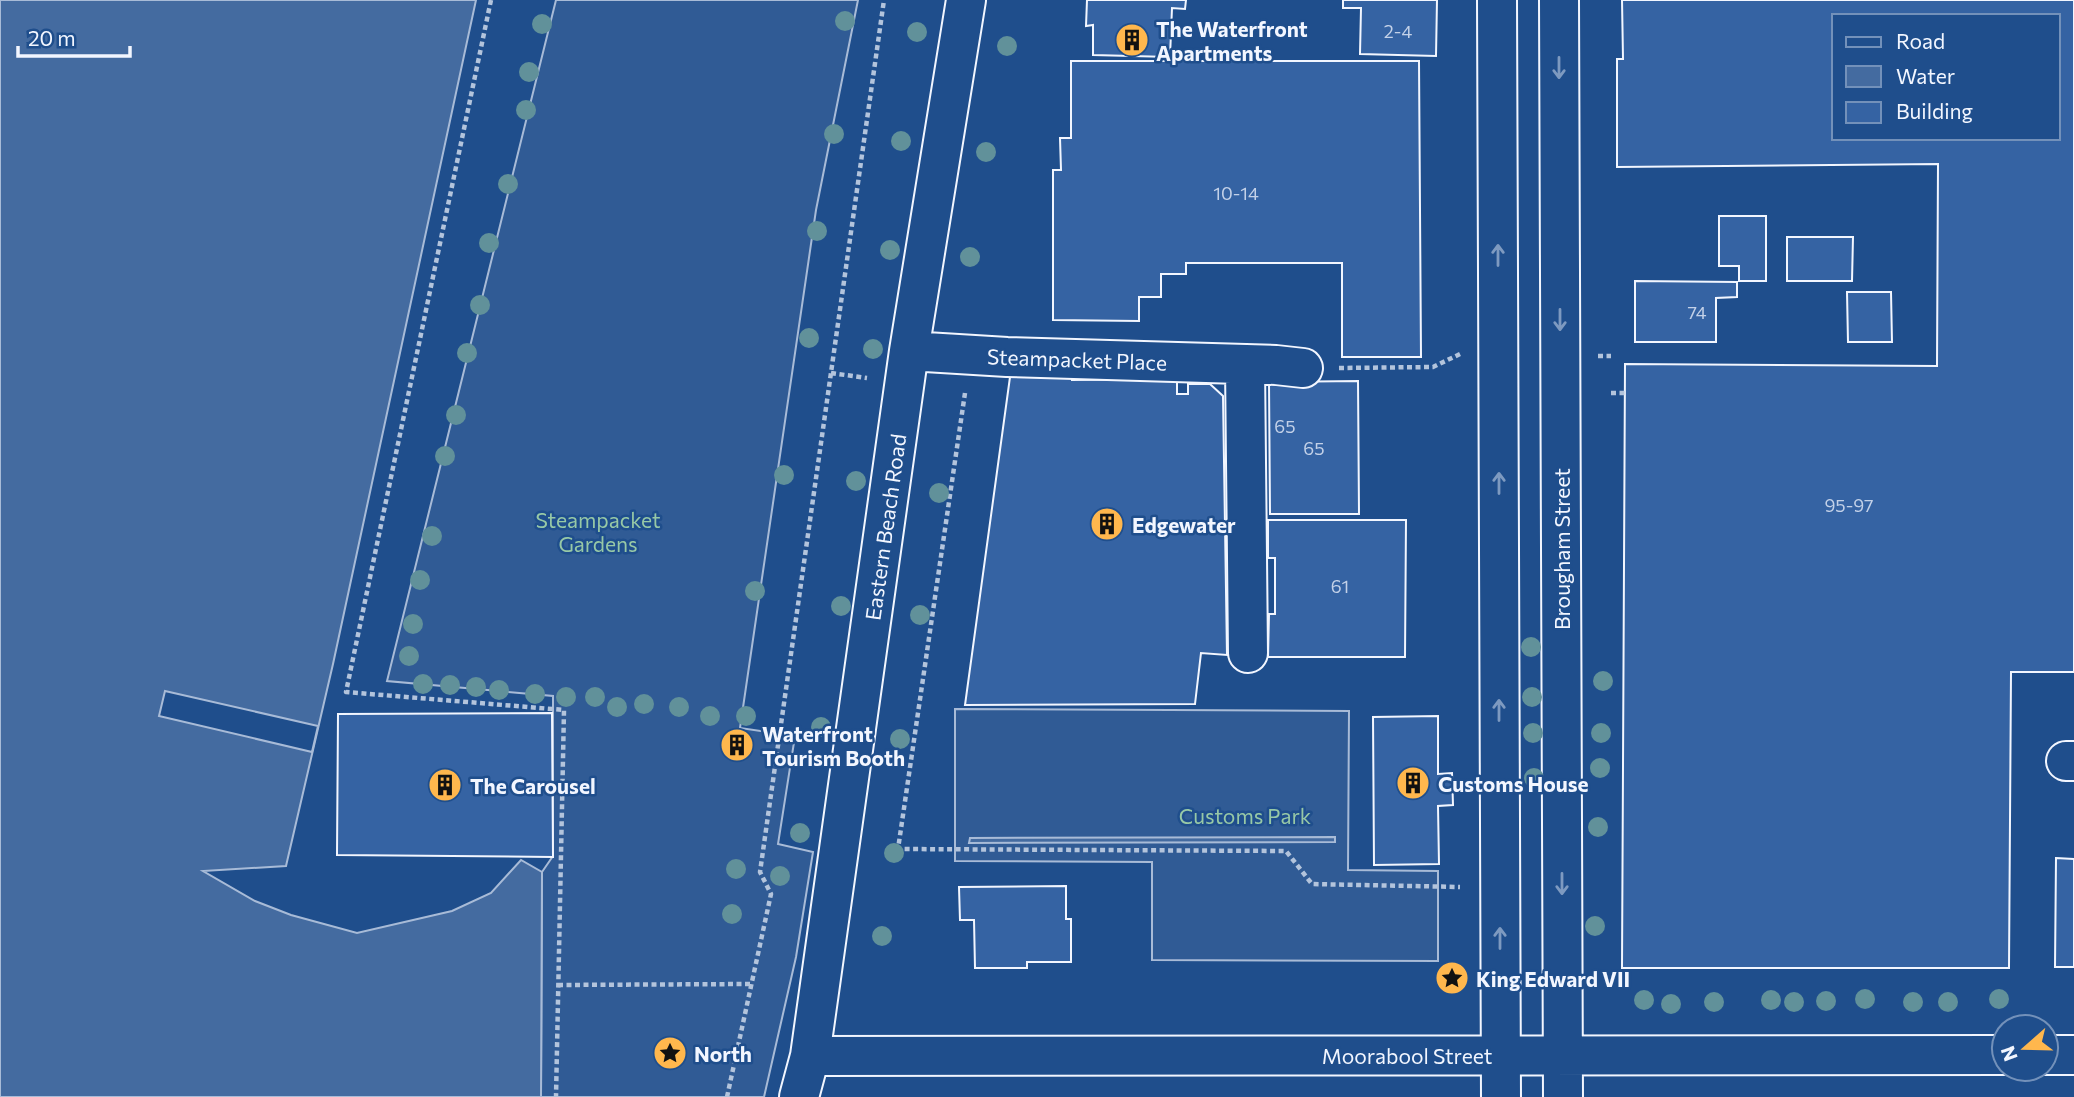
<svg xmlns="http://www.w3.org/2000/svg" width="2074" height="1097" viewBox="0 0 2074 1097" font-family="Commissioner,sans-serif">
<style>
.built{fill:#305b95;stroke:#a8bbd7;stroke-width:2}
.water{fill:#446ba0;stroke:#a8bbd7;stroke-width:2}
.pier{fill:#1f4e8c;stroke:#a8bbd7;stroke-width:2}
.building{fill:#3563a3;stroke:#f2f6ff;stroke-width:2;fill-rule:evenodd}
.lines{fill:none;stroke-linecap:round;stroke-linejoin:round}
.minor-casing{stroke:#f2f6ff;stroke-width:42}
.path{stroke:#b3c4dc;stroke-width:4.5;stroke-dasharray:5 3.5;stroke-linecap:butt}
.minor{stroke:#1f4e8c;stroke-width:38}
.tree{fill:#61919a}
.oneway{stroke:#7e9ac0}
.labels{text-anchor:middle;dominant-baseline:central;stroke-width:5;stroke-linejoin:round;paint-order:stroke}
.number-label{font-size:18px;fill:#c3d1e8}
.poi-label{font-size:21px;font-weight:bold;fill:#f2f6ff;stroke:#1f4e8c;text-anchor:start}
.street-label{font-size:21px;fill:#f2f6ff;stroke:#1f4e8c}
.park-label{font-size:21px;fill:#97c8a6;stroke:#1f4e8c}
</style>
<rect width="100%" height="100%" fill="#1f4e8c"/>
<!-- built -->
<path class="built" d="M 556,0 L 858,0 L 816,210 L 740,728 L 795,736 L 778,844 L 813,852 L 796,957 L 764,1097 L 541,1097 L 542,872 L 553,856 L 553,696 L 387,681 Z
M 955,709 L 1349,711 L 1348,870 L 1438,871 L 1438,961 L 1152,960 L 1152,862 L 955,861 Z"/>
<!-- water -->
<path class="water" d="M 0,0 L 476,0 L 333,664 L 286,866 L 203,871 L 255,901 L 291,915 L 357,933 L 452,911 L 491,893 L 521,860 L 542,872 L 541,1097 L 0,1097 Z
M 1335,837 L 1335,842 L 969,843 L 970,838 Z"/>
<!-- pier -->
<path class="pier" d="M 165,691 L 318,726 L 312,752 L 159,716 Z"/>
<!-- building -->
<path class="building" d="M 1087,0 L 1186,0 L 1185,9 L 1172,8 L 1170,57 L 1093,55 L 1093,25 L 1086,26 Z
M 1343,0 L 1437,0 L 1436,56 L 1360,54 L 1361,8 L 1343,8 Z
M 1622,0 L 2074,0 L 2074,672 L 2011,672 L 2009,968 L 1622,968 L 1625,364 L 1937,366 L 1938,164 L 1617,167 L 1617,59 L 1623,59 ZM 1834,16 L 2058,16 L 2058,138 L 1834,138 Z
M 1071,61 L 1419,61 L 1421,357 L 1342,357 L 1342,263 L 1186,263 L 1186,274 L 1161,274 L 1161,297 L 1139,297 L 1139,321 L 1053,320 L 1053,170 L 1061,170 L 1060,138 L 1071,138 Z
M 1719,216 L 1766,216 L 1766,281 L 1739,281 L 1739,266 L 1719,266 Z
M 1787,237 L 1853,237 L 1852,281 L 1787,281 Z
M 1635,281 L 1737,282 L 1737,297 L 1716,298 L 1716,342 L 1635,342 Z
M 1847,292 L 1891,292 L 1892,342 L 1848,342 Z
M 1072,375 L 1072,380 L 1177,379 L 1177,394 L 1188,394 L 1188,384 L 1210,384 L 1223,396 L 1227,655 L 1201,653 L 1195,704 L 965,705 L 1010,377 Z
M 1358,381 L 1359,514 L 1270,514 L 1269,382 Z
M 1268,520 L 1406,520 L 1405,657 L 1268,657 L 1269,614 L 1275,614 L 1275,558 L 1268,558 Z
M 552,713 L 553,857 L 337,855 L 338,714 Z
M 1438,716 L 1438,774 L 1452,773 L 1453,805 L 1438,806 L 1439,864 L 1374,865 L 1373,717 Z
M 730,736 L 748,738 L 747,757 L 728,755 L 729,750 L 727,749 Z
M 2056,858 L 2074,859 L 2074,967 L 2055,967 Z
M 1066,886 L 1066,919 L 1071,919 L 1071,962 L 1027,962 L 1027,968 L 975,968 L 974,920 L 960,920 L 959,887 Z"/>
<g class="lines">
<defs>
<path id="minor" d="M 1497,0 L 1501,1097
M 1559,0 L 1563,1097
M 909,351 L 1007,357 L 1276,365 L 1303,368
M 1245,365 L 1248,653
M 2066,761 L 2074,761
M 2046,1055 L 2074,1055
M 810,1056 L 2004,1055
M 799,1097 L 810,1056 L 909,351 L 966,0"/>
</defs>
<!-- minor casing -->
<use href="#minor" class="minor-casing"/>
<!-- path -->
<path class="path" d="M 491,0 L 346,692 L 564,710 L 556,1097
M 1598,356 L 1611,356
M 1339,368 L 1433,367 L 1460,354
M 831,373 L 867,378
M 965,393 L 898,849 L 1286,851 L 1312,884 L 1460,887
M 1611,393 L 1625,393
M 558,985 L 751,984
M 727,1097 L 771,894 L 760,872 L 884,0"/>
<!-- minor -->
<use href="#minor" class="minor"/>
</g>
<!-- trees -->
<g class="tree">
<circle cx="845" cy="21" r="10"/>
<circle cx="542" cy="24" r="10"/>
<circle cx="917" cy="32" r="10"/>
<circle cx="1007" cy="46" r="10"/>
<circle cx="529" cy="72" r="10"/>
<circle cx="526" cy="110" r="10"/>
<circle cx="834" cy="134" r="10"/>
<circle cx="901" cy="141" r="10"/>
<circle cx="986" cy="152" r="10"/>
<circle cx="508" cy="184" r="10"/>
<circle cx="817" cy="231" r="10"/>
<circle cx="489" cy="243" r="10"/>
<circle cx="890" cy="250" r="10"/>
<circle cx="970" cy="257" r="10"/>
<circle cx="480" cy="305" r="10"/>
<circle cx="809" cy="338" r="10"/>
<circle cx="873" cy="349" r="10"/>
<circle cx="467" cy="353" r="10"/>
<circle cx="456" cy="415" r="10"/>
<circle cx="445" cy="456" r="10"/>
<circle cx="784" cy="475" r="10"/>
<circle cx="856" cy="481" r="10"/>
<circle cx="939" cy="493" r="10"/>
<circle cx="432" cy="536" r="10"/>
<circle cx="420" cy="580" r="10"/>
<circle cx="755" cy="591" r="10"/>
<circle cx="841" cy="606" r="10"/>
<circle cx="920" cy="615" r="10"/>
<circle cx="413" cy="624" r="10"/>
<circle cx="1531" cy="647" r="10"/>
<circle cx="409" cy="656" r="10"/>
<circle cx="1603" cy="681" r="10"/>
<circle cx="423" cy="684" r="10"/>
<circle cx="450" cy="685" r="10"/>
<circle cx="476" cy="687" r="10"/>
<circle cx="499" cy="690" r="10"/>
<circle cx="535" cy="694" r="10"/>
<circle cx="566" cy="697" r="10"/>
<circle cx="595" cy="697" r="10"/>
<circle cx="1532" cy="697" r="10"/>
<circle cx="644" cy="704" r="10"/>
<circle cx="617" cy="707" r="10"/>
<circle cx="679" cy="707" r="10"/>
<circle cx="710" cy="716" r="10"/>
<circle cx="746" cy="716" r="10"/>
<circle cx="821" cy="727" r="10"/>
<circle cx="1533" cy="733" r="10"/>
<circle cx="1601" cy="733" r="10"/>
<circle cx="900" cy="739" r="10"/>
<circle cx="1600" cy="768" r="10"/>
<circle cx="1534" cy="778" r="10"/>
<circle cx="1598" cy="827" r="10"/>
<circle cx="800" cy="833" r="10"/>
<circle cx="894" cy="853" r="10"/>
<circle cx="736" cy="869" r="10"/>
<circle cx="780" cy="876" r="10"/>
<circle cx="732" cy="914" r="10"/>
<circle cx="1595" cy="926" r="10"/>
<circle cx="882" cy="936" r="10"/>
<circle cx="1865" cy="999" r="10"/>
<circle cx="1999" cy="999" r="10"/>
<circle cx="1644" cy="1000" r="10"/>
<circle cx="1771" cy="1000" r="10"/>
<circle cx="1826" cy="1001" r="10"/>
<circle cx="1714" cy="1002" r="10"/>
<circle cx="1794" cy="1002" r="10"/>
<circle cx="1913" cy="1002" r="10"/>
<circle cx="1948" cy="1002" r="10"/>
<circle cx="1671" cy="1004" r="10"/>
</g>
<!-- one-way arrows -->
<defs><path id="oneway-shaft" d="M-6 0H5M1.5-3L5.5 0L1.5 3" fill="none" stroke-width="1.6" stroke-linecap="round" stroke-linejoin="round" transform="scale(1.75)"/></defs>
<g class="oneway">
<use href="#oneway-shaft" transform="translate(1559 68) rotate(90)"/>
<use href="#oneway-shaft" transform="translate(1498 255) rotate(-90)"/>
<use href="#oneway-shaft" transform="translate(1560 320) rotate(90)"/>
<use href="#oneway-shaft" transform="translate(1499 483) rotate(-90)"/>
<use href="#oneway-shaft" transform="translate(1499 710) rotate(-90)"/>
<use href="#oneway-shaft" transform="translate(1562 884) rotate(90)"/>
<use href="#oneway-shaft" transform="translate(1500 938) rotate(-90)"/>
</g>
<!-- icons -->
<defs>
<symbol id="building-disc" viewBox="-11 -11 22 22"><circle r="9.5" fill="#ffb74d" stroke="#1f4e8c"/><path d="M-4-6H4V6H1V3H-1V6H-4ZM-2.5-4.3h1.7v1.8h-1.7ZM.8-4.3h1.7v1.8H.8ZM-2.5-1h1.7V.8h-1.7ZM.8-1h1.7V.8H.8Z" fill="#111"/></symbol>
<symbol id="sight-disc" viewBox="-11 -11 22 22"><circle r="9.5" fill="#ffb74d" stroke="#1f4e8c"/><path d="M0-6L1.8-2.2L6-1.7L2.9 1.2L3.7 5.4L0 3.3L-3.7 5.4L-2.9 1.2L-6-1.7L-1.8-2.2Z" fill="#111"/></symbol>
</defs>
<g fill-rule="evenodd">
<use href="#building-disc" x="1113" y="21" width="38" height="38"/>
<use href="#building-disc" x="1088" y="505" width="38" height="38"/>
<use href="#building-disc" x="718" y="726" width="38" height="38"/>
<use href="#building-disc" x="1394" y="764" width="38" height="38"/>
<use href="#building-disc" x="426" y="766" width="38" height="38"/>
<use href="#sight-disc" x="1433" y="959" width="38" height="38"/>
<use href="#sight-disc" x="651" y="1034" width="38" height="38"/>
</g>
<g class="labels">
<!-- number labels -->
<g class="number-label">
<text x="1398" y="31">2-4</text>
<text x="1236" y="193">10-14</text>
<text x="1697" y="312">74</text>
<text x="1285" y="426">65</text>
<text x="1314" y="448">65</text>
<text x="1849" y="505">95-97</text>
<text x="1340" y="586">61</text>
</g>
<!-- poi labels -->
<g class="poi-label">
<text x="1156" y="28">The Waterfront<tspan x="1156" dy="24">Apartments</tspan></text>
<text x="1132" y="524">Edgewater</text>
<text x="762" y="733">Waterfront<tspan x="762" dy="24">Tourism Booth</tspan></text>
<text x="1438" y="783">Customs House</text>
<text x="470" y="785">The Carousel</text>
<text x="1476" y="978">King Edward VII</text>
<text x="694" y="1053">North</text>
</g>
<!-- street labels -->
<g class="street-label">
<text transform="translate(1077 359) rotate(2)">Steampacket Place</text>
<text transform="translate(885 527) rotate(-82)">Eastern Beach Road</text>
<text transform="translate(1561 549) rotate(-90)">Brougham Street</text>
<text x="1407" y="1055">Moorabool Street</text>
</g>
<!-- park labels -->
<g class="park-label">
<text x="598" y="519">Steampacket<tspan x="598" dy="24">Gardens</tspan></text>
<text x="1245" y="815">Customs Park</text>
</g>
</g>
<!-- legend -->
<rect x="1832" y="14" width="228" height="126" fill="#1f4e8c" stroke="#7391ba" stroke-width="2"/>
<rect x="1846" y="37" width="35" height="10" fill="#1f4e8c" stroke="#7391ba" stroke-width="2"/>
<text x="1896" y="49" font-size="21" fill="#f2f6ff">Road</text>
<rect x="1846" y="66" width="35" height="21" fill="#446ba0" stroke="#7391ba" stroke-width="2"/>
<text x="1896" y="84" font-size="21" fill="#f2f6ff">Water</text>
<rect x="1846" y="102" width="35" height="21" fill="#3563a3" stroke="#7391ba" stroke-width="2"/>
<text x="1896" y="119" font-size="21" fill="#f2f6ff">Building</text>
<!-- north arrow -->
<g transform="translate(2025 1048) rotate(250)"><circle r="33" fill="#1f4e8c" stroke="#7391ba" stroke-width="2"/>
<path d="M0-5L12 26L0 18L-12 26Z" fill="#ffb74d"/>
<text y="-10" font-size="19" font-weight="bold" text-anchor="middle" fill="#f2f6ff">N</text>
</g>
<!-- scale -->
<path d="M18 46v10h112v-10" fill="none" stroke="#f2f6ff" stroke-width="3.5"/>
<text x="28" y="46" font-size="21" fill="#f2f6ff" stroke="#1f4e8c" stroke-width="5" paint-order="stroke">20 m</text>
</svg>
